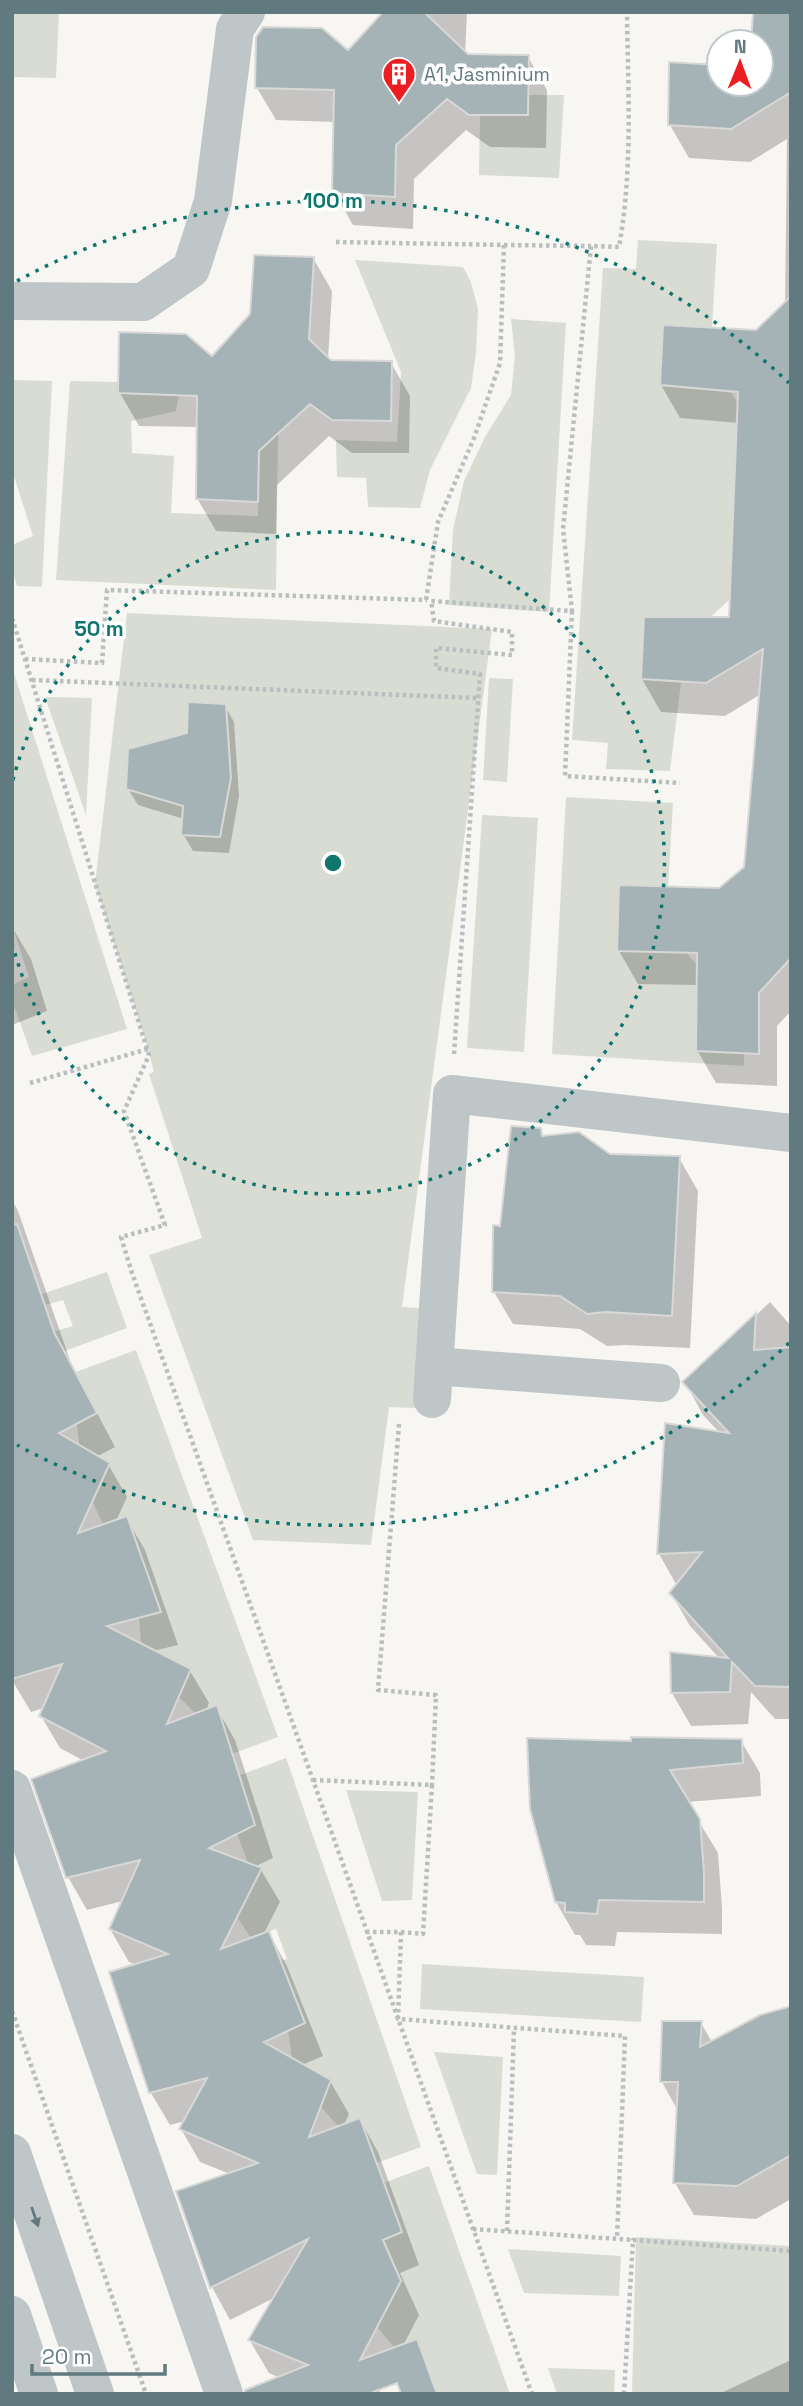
<svg xmlns="http://www.w3.org/2000/svg" width="803" height="2406" viewBox="0 0 803 2406" font-family="'Space Grotesk',sans-serif">
<style>
.green{fill:#d8dcd2}
.shadow{fill:#0003}
.building{fill:#a6b3b6;stroke:#d8d8d6;stroke-width:2}
.lines{fill:none;stroke-linecap:round;stroke-linejoin:round}
.path{stroke:#b9bebf;stroke-width:4.5;stroke-dasharray:3.5 3.5;stroke-linecap:butt}
.minor{stroke:#bfc6c8;stroke-width:38}
.tertiary{stroke:#bfc6c8;stroke-width:38}
.oneway{fill:#607a80}
.ring{fill:none;stroke:#0f766e;stroke-width:3.5;stroke-dasharray:3.5 7}
.labels{text-anchor:middle;dominant-baseline:central;stroke-width:7;stroke-linejoin:round;paint-order:stroke}
.poi-label{font-size:19px;fill:#607a80;stroke:#fff;text-anchor:start}
.centre{fill:#0f766e;stroke:#fff;stroke-width:3.5}
.ring-label{font-size:21px;text-anchor:middle;font-weight:bold;fill:#0f766e;stroke:#fff;stroke-width:7;stroke-linejoin:round;paint-order:stroke}
</style>
<rect width="100%" height="100%" fill="#f7f6f3"/>
<!-- green -->
<path class="green" d="M 12,12 L 59,12 L 56,78 L 12,77 Z
M 528,95 L 564,95 L 559,178 L 479,175 L 480,115 L 528,115 Z
M 638,240 L 717,244 L 712,327 L 664,325 L 660,385 L 701,389 L 723,380 L 758,434 L 736,441 L 730,576 L 754,577 L 702,625 L 644,617 L 641,679 L 681,683 L 670,771 L 606,769 L 608,743 L 572,740 L 603,268 L 636,269 Z
M 355,260 L 463,267 L 471,282 L 478,309 L 476,353 L 471,388 L 430,470 L 420,508 L 368,507 L 366,478 L 337,477 L 336,440 L 397,442 L 401,372 Z
M 511,319 L 566,323 L 549,612 L 449,605 L 453,530 L 464,481 L 485,437 L 511,395 L 515,356 Z
M 12,380 L 52,381 L 42,587 L 17,586 L 12,569 L 12,545 L 33,536 L 12,470 Z
M 70,381 L 118,382 L 118,393 L 179,395 L 176,411 L 131,421 L 132,453 L 174,456 L 171,513 L 258,516 L 259,451 L 278,434 L 276,590 L 56,580 Z
M 127,613 L 492,629 L 402,1307 L 419,1308 L 415,1408 L 389,1407 L 371,1545 L 253,1540 L 149,1255 L 202,1238 L 149,1074 L 154,1072 L 148,1049 L 95,884 Z
M 12,667 L 127,1029 L 32,1056 L 12,1000 L 12,985 L 29,977 L 12,925 Z
M 489,678 L 513,679 L 507,782 L 483,780 Z
M 45,697 L 92,698 L 86,815 Z
M 566,797 L 673,803 L 668,887 L 619,885 L 617,951 L 660,952 L 677,942 L 720,992 L 719,1002 L 696,1001 L 696,1051 L 744,1053 L 744,1066 L 552,1054 Z
M 482,815 L 538,818 L 524,1052 L 467,1048 Z
M 107,1272 L 127,1328 L 54,1355 L 46,1334 L 73,1326 L 63,1300 L 46,1305 L 42,1294 Z
M 136,1350 L 278,1737 L 213,1761 L 205,1740 L 226,1731 L 217,1705 L 195,1713 L 179,1697 L 191,1669 L 141,1643 L 139,1618 L 161,1612 L 127,1516 L 103,1524 C 87,1494 80,1459 77,1424 L 97,1413 L 84,1389 L 70,1395 L 62,1377 Z
M 286,1758 L 421,2147 L 338,2177 L 369,2144 L 360,2118 L 338,2126 L 321,2107 L 331,2080 L 292,2058 L 288,2031 L 305,2022 L 295,1996 L 278,2001 L 267,1966 L 287,1959 L 276,1929 L 251,1938 L 237,1917 L 262,1868 L 248,1863 L 237,1834 L 255,1824 L 246,1795 L 222,1782 Z
M 346,1790 L 418,1792 L 412,1900 L 382,1901 Z
M 422,1964 L 644,1977 L 641,2022 L 420,2009 Z
M 434,2052 L 503,2057 L 497,2175 L 477,2174 Z
M 429,2166 L 510,2394 L 437,2394 L 417,2339 L 394,2347 L 377,2327 L 346,2197 Z
M 636,2237 L 791,2246 L 791,2394 L 632,2394 Z
M 508,2249 L 621,2256 L 619,2296 L 524,2293 Z
M 548,2368 L 615,2370 L 614,2394 L 557,2394 Z"/>
<!-- shadow -->
<path class="shadow" d="M 385,12 L 467,12 L 465,55 L 528,57 L 547,90 L 546,148 L 490,147 L 466,130 L 414,179 L 413,229 L 353,225 L 334,192 L 335,122 L 276,120 L 257,88 L 348,52 Z
M 791,12 L 791,1011 L 777,1026 L 777,1086 L 716,1083 L 697,1050 L 698,985 L 638,984 L 619,951 L 719,890 L 746,868 L 761,694 L 725,716 L 661,712 L 642,679 L 730,619 L 739,423 L 680,418 L 661,385 L 757,331 L 785,304 L 787,139 L 750,162 L 689,158 L 670,125 L 719,66 L 719,84 L 761,84 L 761,42 L 753,42 Z
M 313,258 L 332,291 L 328,360 L 330,362 L 391,363 L 410,396 L 409,453 L 352,453 L 329,436 L 277,485 L 276,534 L 216,531 L 197,498 L 199,427 L 139,426 L 120,393 L 212,358 Z
M 225,706 L 234,722 L 239,796 L 229,853 L 193,851 L 183,834 L 184,819 L 138,805 L 128,789 Z
M 12,927 L 31,959 L 47,1011 L 12,1025 Z
M 540,1130 L 545,1138 L 610,1155 L 679,1158 L 698,1191 L 690,1348 L 625,1345 L 607,1346 L 580,1329 L 513,1324 L 494,1292 L 501,1228 Z
M 12,1200 L 18,1211 L 72,1366 L 115,1447 L 96,1457 L 108,1464 L 127,1497 L 116,1521 L 126,1518 L 145,1550 L 178,1645 L 153,1651 L 190,1671 L 209,1703 L 206,1711 L 216,1707 L 235,1740 L 273,1858 L 254,1867 L 261,1870 L 280,1902 L 263,1935 L 269,1933 L 287,1966 L 323,2056 L 302,2065 L 330,2081 L 349,2114 L 344,2125 L 360,2120 L 378,2152 L 419,2265 L 400,2273 L 419,2315 L 378,2394 L 247,2394 L 280,2378 L 269,2373 L 250,2341 L 276,2297 L 230,2320 L 212,2287 L 178,2192 L 230,2174 L 200,2162 L 181,2129 L 185,2121 L 170,2125 L 151,2093 L 111,1973 L 137,1965 L 129,1962 L 110,1929 L 123,1901 L 87,1910 L 68,1877 L 84,1761 L 60,1748 L 41,1716 L 44,1708 L 31,1712 L 12,1680 Z
M 770,1302 L 791,1326 L 791,1719 L 775,1719 L 751,1692 L 748,1724 L 691,1726 L 672,1693 L 720,1659 L 690,1626 L 671,1593 L 677,1586 L 659,1554 L 720,1433 L 703,1415 L 685,1382 Z
M 741,1741 L 760,1773 L 761,1796 L 687,1802 L 718,1853 L 722,1908 L 722,1934 L 617,1932 L 615,1946 L 586,1945 L 580,1935 L 575,1935 L 556,1902 L 633,1743 Z
M 791,2008 L 791,2199 L 756,2219 L 694,2215 L 675,2183 L 678,2111 L 662,2082 L 664,2023 L 701,2023 L 712,2042 Z
M 791,2360 L 791,2394 L 719,2394 Z"/>
<!-- building -->
<path class="building" d="M 383,12 L 424,12 L 468,54 L 529,55 L 528,115 L 469,115 L 447,99 L 396,145 L 395,197 L 332,193 L 334,90 L 255,88 L 256,37 L 263,27 L 322,28 L 348,50 Z
M 753,12 L 791,12 L 791,92 L 731,129 L 668,125 L 669,62 L 719,65 L 719,84 L 761,84 L 761,42 L 751,42 Z
M 254,255 L 314,257 L 309,339 L 331,360 L 392,361 L 391,421 L 332,420 L 310,404 L 259,451 L 258,502 L 196,499 L 197,396 L 118,393 L 119,332 L 186,334 L 212,356 L 250,314 Z
M 791,296 L 791,958 L 759,993 L 759,1054 L 696,1051 L 697,953 L 617,951 L 619,885 L 719,888 L 744,867 L 763,649 L 706,683 L 641,679 L 644,617 L 729,617 L 738,392 L 660,385 L 663,325 L 756,330 Z
M 188,702 L 226,704 L 231,778 L 220,837 L 181,835 L 183,806 L 126,789 L 128,749 L 187,733 Z
M 511,1126 L 541,1128 L 542,1136 L 579,1132 L 610,1154 L 680,1156 L 672,1316 L 605,1312 L 587,1314 L 560,1296 L 492,1292 L 493,1225 L 500,1226 Z
M 17,1224 L 54,1332 L 97,1413 L 59,1433 L 110,1463 L 78,1533 L 127,1516 L 161,1612 L 107,1626 L 191,1669 L 167,1724 L 217,1705 L 255,1825 L 209,1848 L 262,1868 L 221,1949 L 269,1931 L 305,2023 L 264,2042 L 331,2080 L 309,2137 L 360,2118 L 402,2232 L 383,2240 L 401,2281 L 360,2360 L 417,2339 L 437,2394 L 401,2394 L 397,2383 L 368,2394 L 245,2394 L 245,2390 L 308,2365 L 248,2340 L 308,2239 L 210,2288 L 176,2191 L 258,2163 L 179,2129 L 207,2078 L 149,2093 L 109,1972 L 168,1954 L 109,1929 L 140,1860 L 66,1878 L 31,1779 L 106,1751 L 39,1716 L 62,1664 L 12,1679 L 12,1225 Z
M 756,1313 L 754,1350 L 791,1347 L 791,1687 L 755,1686 L 732,1662 L 730,1692 L 671,1693 L 670,1652 L 728,1658 L 669,1593 L 702,1552 L 657,1554 L 665,1423 L 729,1433 L 682,1382 Z
M 631,1737 L 742,1739 L 743,1763 L 670,1770 L 700,1819 L 704,1873 L 704,1902 L 599,1900 L 597,1914 L 565,1912 L 565,1903 L 555,1902 L 530,1809 L 527,1738 L 631,1741 Z
M 791,2006 L 791,2155 L 737,2186 L 673,2183 L 678,2082 L 660,2082 L 662,2021 L 702,2021 L 700,2047 L 760,2015 Z"/>
<g class="lines">
<!-- path -->
<path class="path" d="M 336,242 L 504,245 L 500,363 L 474,438 L 438,522 L 426,600
M 504,245 L 591,246
M 572,611 L 565,776 L 680,783
M 12,618 L 149,1055 L 124,1111 L 165,1225 L 121,1237 L 132,1273 L 532,2394
M 25,659 L 102,663 L 107,590 L 427,600
M 32,680 L 477,698
M 454,1054 L 480,674 L 436,668 L 436,648 L 512,655 L 512,632 L 434,621 L 431,601 L 572,611 L 563,529 L 591,246 L 619,247 C 633,170 628,90 627,12
M 30,1083 L 148,1049
M 399,1424 L 378,1690 L 436,1695 L 432,1785
M 313,1780 L 432,1785 L 423,1934 L 401,1932
M 366,1932 L 401,1932 L 398,2019 L 625,2036 L 617,2239
M 12,2011 L 146,2394
M 473,2229 L 633,2240
M 507,2231 L 514,2029
M 624,2394 L 633,2240 L 791,2251"/>
<!-- minor -->
<path class="minor" d="M 12,301 L 143,302 L 191,269 L 213,201 L 235,29 L 246,12
M 434,1366 L 661,1383
M 432,1399 L 452,1094 L 791,1133
M 12,1789 L 224,2394"/>
<!-- tertiary -->
<path class="tertiary" d="M 12,2153 L 95,2394
M 12,2315 L 39,2394"/>
</g>
<!-- one-way arrows -->
<defs><path id="oneway-solid" d="M-6-.8H1V-3.2L6.5 0L1 3.2V.8H-6Z" transform="scale(1.75)"/></defs>
<use class="oneway" href="#oneway-solid" transform="translate(35 2217) rotate(71)"/>
<!-- distance rings -->
<g class="ring">
<path d="M13 780A331 331 0 1 1 13 946"/>
<path d="M789 1343A662 662 0 0 1 17 1445M17 281A662 662 0 0 1 789 383"/>
</g>
<!-- icons -->
<defs>
<symbol id="building-pin" viewBox="-11 -11 22 30"><path d="M0 17L-7.5 6A9.5 9.5 0 1 1 7.5 6Z" fill="#eb1f22" stroke="#fff"/><path d="M-4-6H4V6H1V3H-1V6H-4ZM-2.5-4.3h1.7v1.8h-1.7ZM.8-4.3h1.7v1.8H.8ZM-2.5-1h1.7V.8h-1.7ZM.8-1h1.7V.8H.8Z" fill="#fff"/></symbol>
</defs>
<g fill-rule="evenodd">
<use href="#building-pin" x="380" y="55" width="38" height="52"/>
</g>
<g class="labels">
<!-- poi labels -->
<g class="poi-label">
<text x="424" y="74">A1, Jasminium</text>
</g>
</g>
<circle cx="333" cy="863" r="10" class="centre"/>
<g class="ring-label">
<text x="333" y="208">100 m</text>
<text x="99" y="636">50 m</text>
</g>
<!-- border -->
<rect width="803" height="2406" fill="none" stroke="#607a80" stroke-width="28"/>
<!-- north arrow -->
<g transform="translate(740 63) rotate(1)"><circle r="33" fill="#ffffff" stroke="#bfcacc" stroke-width="2"/>
<path d="M0-5L12 26L0 18L-12 26Z" fill="#eb1f22"/>
<text y="-10" font-size="19" font-weight="bold" text-anchor="middle" fill="#607a80">N</text>
</g>
<!-- scale -->
<path d="M32 2364v10h133v-10" fill="none" stroke="#607a80" stroke-width="3.5"/>
<text x="42" y="2364" font-size="21" fill="#607a80" stroke="#ffffff" stroke-width="5" paint-order="stroke">20 m</text>
</svg>
